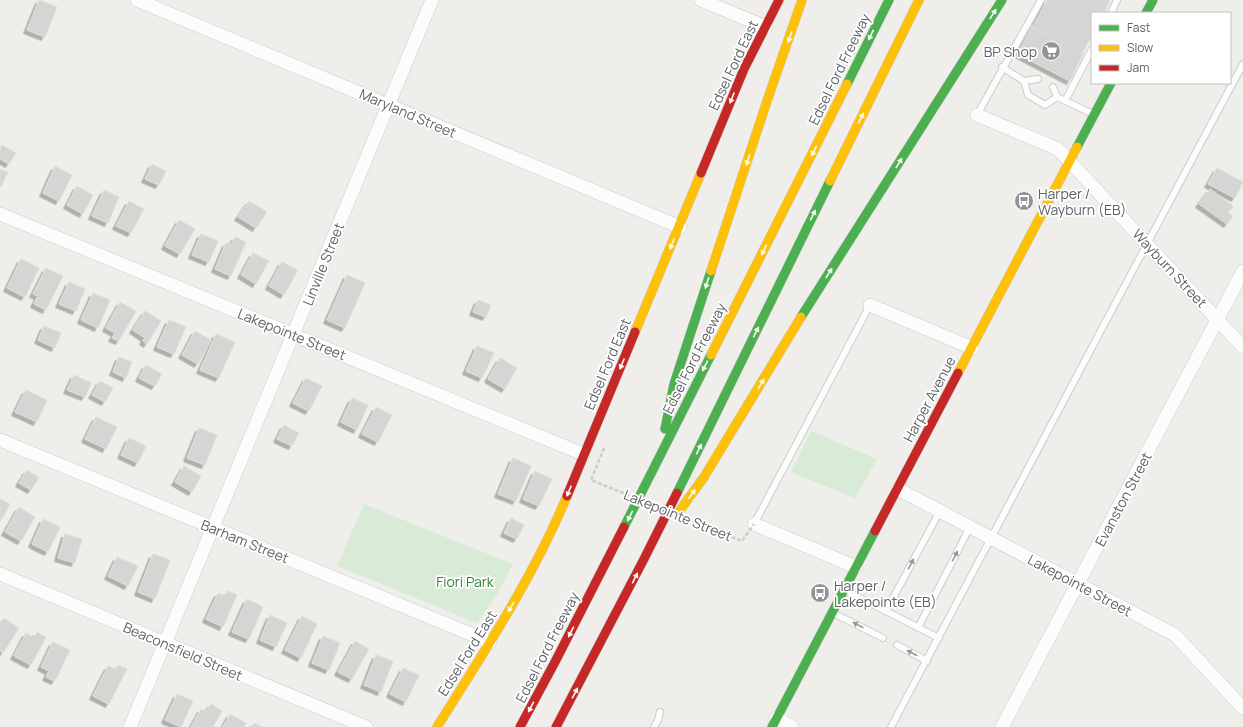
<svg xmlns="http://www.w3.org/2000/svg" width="1243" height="727" viewBox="0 0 1243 727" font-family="Manrope,sans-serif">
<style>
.green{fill:#d8ebd6}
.building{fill:#d6d5d3;stroke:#deddd9;filter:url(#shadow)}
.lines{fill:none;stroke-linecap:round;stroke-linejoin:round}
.lane-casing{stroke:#cbcccc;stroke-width:8}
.street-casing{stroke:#cbcccc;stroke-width:14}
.fast-casing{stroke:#cacacb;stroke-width:10}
.slow-casing{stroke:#cacacb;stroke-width:10}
.jam-casing{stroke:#cacacb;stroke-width:10}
.lane{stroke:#fdfcfc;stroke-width:6}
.street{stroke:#fdfcfc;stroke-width:13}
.fast{stroke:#4caf50;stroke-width:9}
.slow{stroke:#ffc107;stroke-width:9}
.jam{stroke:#c62828;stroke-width:9}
.path-bridge{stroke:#cacfcc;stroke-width:2.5;stroke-dasharray:4 2;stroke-linecap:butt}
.oneway{fill:#f6fbf6}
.oneway2{fill:#96999c}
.labels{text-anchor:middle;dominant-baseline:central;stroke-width:3.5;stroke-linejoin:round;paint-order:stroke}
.poi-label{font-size:14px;fill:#5f6368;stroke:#fff;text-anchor:start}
.street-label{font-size:14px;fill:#5f6368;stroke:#fff}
.park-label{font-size:14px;fill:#348238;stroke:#fff}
</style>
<defs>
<filter id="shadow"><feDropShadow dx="-3.5" dy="3.5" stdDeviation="0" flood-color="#0004"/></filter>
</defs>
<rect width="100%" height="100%" fill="#efeeea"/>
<!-- green -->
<path class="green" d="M 811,431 L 877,459 L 855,498 L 791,472 Z
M 364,504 L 513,564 L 497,595 L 477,623 L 337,566 Z"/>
<!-- building -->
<path class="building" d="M 39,0 L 57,7 L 45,37 L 27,30 Z
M 1047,0 L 1110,0 L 1104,13 L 1092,13 L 1092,35 L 1081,55 L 1032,29 Z
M 1032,26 L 1084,52 L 1070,81 L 1018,54 Z
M 2,145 L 16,153 L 9,164 L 0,159 L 0,149 Z
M 152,164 L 166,171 L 159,185 L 145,179 Z
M 55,166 L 72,175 L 59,201 L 43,193 Z
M 1217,168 L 1243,182 L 1235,198 L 1208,184 Z
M 0,169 L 8,172 L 1,187 L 0,187 Z
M 77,186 L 93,195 L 83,214 L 67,205 Z
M 1210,189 L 1233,206 L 1228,213 L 1233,216 L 1227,224 L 1199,204 Z
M 104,190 L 119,197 L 108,223 L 92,216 Z
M 129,201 L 144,209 L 131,233 L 116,226 Z
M 249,201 L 267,212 L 256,228 L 238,217 Z
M 179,220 L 195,229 L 180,254 L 165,246 Z
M 201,234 L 218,241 L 209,262 L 192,255 Z
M 235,237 L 246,242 L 231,276 L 215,269 L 226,243 L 231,245 Z
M 253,253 L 269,261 L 256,284 L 241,275 Z
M 21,259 L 39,268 L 25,297 L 7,288 Z
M 282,262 L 298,270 L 284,295 L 269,286 Z
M 46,268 L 63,276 L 46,310 L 34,304 L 38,296 L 33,294 Z
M 347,275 L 365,283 L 345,328 L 327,320 Z
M 69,282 L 85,289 L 76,311 L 59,304 Z
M 93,293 L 110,300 L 98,328 L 81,320 Z
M 478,300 L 491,305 L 486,317 L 473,312 Z
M 120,302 L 136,311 L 119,341 L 112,338 L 115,333 L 106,328 Z
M 145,311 L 161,321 L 147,344 L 143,341 L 145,338 L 133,330 Z
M 169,320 L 186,327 L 174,354 L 157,347 Z
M 44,326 L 61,333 L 55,348 L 38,340 Z
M 195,331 L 211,340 L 198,364 L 182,355 Z
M 216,334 L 235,342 L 219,378 L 200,370 Z
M 477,346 L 494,353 L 482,378 L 466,371 Z
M 119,357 L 132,362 L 126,378 L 113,372 Z
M 500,358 L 517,368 L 505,389 L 488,379 Z
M 146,365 L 162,374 L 155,386 L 139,378 Z
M 74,375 L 91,383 L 85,397 L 67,390 Z
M 306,378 L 322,386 L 309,411 L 293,403 Z
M 100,381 L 113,388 L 105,402 L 92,395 Z
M 26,390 L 47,400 L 37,422 L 15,412 Z
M 352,398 L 368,405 L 357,430 L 341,422 Z
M 376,407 L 392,415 L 378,442 L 362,434 Z
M 96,417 L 117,427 L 106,449 L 85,439 Z
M 284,425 L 299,433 L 292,446 L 277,439 Z
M 199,428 L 217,435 L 205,465 L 187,458 Z
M 129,438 L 146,446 L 138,463 L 121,455 Z
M 513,458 L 531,466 L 516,501 L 498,494 Z
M 184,466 L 201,476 L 192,492 L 175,482 Z
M 27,470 L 39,478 L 31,490 L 19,483 Z
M 535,471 L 552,479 L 539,506 L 523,499 Z
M 0,499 L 10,504 L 0,522 Z
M 19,507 L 35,517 L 21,541 L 5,532 Z
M 511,518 L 524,525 L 517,539 L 504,533 Z
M 43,519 L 60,527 L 48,552 L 32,544 Z
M 65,534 L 82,539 L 75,563 L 58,558 Z
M 153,554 L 170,560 L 155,599 L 138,592 Z
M 117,557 L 138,566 L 128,586 L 108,576 Z
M 228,591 L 237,595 L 223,627 L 206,619 L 218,593 L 225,596 Z
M 247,599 L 263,607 L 249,639 L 232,632 Z
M 270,615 L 287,623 L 276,647 L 260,640 Z
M 302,616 L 317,624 L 301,658 L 285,650 Z
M 4,618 L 19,628 L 3,653 L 0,651 L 0,624 Z
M 37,632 L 46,637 L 31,665 L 14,656 L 26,633 L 34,638 Z
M 323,636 L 340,643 L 329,670 L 312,663 Z
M 355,641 L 369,649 L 352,679 L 338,672 Z
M 53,642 L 70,650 L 55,681 L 46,677 L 49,671 L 41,667 Z
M 376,655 L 393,661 L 381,692 L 364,685 Z
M 118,665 L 127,669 L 109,704 L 93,696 L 108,666 L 116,669 Z
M 403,668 L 419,675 L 406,702 L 390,694 Z
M 177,694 L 193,701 L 181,727 L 165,720 Z
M 211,704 L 222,711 L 213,727 L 191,727 L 201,709 L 206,712 Z
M 230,714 L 246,723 L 244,727 L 223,727 Z
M 254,723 L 262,727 L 252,727 Z"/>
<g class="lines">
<defs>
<path id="lane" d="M 1111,13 L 1117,0
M 1002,67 L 1024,81
M 1038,79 L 1024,81 L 1028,95 L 1045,105 L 1057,97 L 1093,114
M 1053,87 L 1057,97
M 1065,101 L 1092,49
M 977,115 L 1041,0
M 754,524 L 870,305
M 846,591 L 939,638
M 886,611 L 940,511
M 835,614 L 883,638
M 918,628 L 970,527
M 897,645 L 927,661
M 654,727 L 658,720 L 660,712
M 891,727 C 1009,507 1124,284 1243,64"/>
<path id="street" d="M 137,0 L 680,227
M 701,0 L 766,27
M 977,115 L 1058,149 L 1243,347
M 0,214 L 583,454
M 870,305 L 972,348
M 0,440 L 490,642
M 898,489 L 1175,635 L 1243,708
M 754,524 L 856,567
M 0,574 L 366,727
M 776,718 L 792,727
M 130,727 L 432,0
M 1002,727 L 1243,271"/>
<path id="fast" d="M 1146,13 L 1153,0
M 847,84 L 889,0
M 1077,147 L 1111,83
M 801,317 L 1002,0
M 665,429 L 674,384 L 711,271
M 677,493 L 830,181
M 624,527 L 711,355
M 772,727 L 875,531"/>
<path id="slow" d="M 830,181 L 919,0
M 711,271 L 767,101 L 802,0
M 635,332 L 701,173
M 711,355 L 847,84
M 958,373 L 1077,147
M 678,513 L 704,477 L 801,317
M 437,727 C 484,652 533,578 567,496"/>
<path id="jam" d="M 701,173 L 744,69 L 779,0
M 567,496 L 635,332
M 875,531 L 958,373
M 520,727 L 555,662 L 624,527
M 556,727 L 644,559 L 677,493"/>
</defs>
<!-- lane casing -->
<use href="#lane" class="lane-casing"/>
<!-- street casing -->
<use href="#street" class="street-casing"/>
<!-- fast casing -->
<use href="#fast" class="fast-casing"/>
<!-- slow casing -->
<use href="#slow" class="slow-casing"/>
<!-- jam casing -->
<use href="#jam" class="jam-casing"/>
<!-- lane -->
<use href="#lane" class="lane"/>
<!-- street -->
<use href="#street" class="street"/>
<!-- fast -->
<use href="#fast" class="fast"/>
<!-- slow -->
<use href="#slow" class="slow"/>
<!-- jam -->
<use href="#jam" class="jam"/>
<!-- path-bridge -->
<path class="path-bridge" d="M 604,448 L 591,480 L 742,541 L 754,524"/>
</g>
<!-- one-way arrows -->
<defs><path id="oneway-solid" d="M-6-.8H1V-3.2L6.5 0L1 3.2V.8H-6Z"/></defs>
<g class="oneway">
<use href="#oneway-solid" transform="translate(993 14) rotate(-58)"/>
<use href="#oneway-solid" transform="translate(871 35) rotate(116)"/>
<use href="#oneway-solid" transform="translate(790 37) rotate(109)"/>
<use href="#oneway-solid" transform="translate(732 98) rotate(112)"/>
<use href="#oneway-solid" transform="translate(861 118) rotate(-64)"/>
<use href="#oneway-solid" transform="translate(814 151) rotate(116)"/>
<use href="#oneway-solid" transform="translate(748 160) rotate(108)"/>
<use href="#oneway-solid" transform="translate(899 163) rotate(-58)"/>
<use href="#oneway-solid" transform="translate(813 215) rotate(-64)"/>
<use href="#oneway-solid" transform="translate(672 244) rotate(113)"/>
<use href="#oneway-solid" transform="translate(764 250) rotate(117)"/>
<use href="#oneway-solid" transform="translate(829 273) rotate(-58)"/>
<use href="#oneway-solid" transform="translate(707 283) rotate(108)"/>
<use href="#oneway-solid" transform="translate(756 332) rotate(-64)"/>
<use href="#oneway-solid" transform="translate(622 364) rotate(113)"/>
<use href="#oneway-solid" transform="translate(705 366) rotate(117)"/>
<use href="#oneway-solid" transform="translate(761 384) rotate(-59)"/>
<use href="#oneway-solid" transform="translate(699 449) rotate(-64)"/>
<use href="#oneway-solid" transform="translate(569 491) rotate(112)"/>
<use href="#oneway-solid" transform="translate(692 494) rotate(-54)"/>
<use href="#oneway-solid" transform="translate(630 516) rotate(117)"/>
<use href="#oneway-solid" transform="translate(635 578) rotate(-63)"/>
<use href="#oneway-solid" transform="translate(511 607) rotate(121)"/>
<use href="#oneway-solid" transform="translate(571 632) rotate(117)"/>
<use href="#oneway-solid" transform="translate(575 693) rotate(-62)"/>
<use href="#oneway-solid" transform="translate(531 707) rotate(118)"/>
</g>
<g class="oneway2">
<use href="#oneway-solid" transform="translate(955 556) rotate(-63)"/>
<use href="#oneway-solid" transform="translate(911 564) rotate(-62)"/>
<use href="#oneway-solid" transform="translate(858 625) rotate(-153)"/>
<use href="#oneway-solid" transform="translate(912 653) rotate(-153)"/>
</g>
<!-- icons -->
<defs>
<symbol id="supermarket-disc" viewBox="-11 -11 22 22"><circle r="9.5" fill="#919496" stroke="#fff"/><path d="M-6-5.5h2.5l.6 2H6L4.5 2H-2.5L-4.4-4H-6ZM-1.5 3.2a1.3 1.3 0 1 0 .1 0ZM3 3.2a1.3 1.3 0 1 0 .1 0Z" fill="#fff"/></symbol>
<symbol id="bus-disc" viewBox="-11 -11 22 22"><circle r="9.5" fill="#919496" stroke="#fff"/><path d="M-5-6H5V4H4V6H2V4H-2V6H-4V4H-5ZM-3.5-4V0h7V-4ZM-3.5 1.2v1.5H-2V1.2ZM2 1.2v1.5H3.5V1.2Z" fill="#fff"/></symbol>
</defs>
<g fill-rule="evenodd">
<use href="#supermarket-disc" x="1040" y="40" width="22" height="22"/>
<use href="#bus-disc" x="1013" y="190" width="22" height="22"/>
<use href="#bus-disc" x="809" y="582" width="22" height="22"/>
</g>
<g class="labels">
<!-- poi labels -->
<g class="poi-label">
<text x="1037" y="51" text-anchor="end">BP Shop</text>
<text x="1038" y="193">Harper /<tspan x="1038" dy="16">Wayburn (EB)</tspan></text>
<text x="834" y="585">Harper /<tspan x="834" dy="16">Lakepointe (EB)</tspan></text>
</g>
<!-- street labels -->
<g class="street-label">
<text transform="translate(733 65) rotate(-65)">Edsel Ford East</text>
<text transform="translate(839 69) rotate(-64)">Edsel Ford Freeway</text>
<text transform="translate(408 113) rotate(23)">Maryland Street</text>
<text transform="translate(323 264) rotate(-68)">Linville Street</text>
<text transform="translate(1170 268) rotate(47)">Wayburn Street</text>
<text transform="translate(292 334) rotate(22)">Lakepointe Street</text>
<text transform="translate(694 358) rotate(-63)">Edsel Ford Freeway</text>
<text transform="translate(607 364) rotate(-67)">Edsel Ford East</text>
<text transform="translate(929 399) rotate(-62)">Harper Avenue</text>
<text transform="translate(1123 499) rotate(-62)">Evanston Street</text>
<text transform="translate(678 515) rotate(22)">Lakepointe Street</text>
<text transform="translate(245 541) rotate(22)">Barham Street</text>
<text transform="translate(1080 585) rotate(28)">Lakepointe Street</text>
<text transform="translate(547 647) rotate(-63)">Edsel Ford Freeway</text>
<text transform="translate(183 651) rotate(23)">Beaconsfield Street</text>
<text transform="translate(467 653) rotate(-58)">Edsel Ford East</text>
</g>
<!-- park labels -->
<g class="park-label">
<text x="465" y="581">Fiori Park</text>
</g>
</g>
<!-- legend -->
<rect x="1091" y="12" width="140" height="72" fill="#ffffff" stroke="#bfc1c3"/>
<rect x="1099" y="25" width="20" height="6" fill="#4caf50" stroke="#bfc1c3"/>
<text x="1127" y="32" font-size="12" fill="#5f6368">Fast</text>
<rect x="1099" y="45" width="20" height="6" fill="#ffc107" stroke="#bfc1c3"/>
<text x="1127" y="52" font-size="12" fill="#5f6368">Slow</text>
<rect x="1099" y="65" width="20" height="6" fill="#c62828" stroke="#bfc1c3"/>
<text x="1127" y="72" font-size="12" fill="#5f6368">Jam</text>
</svg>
